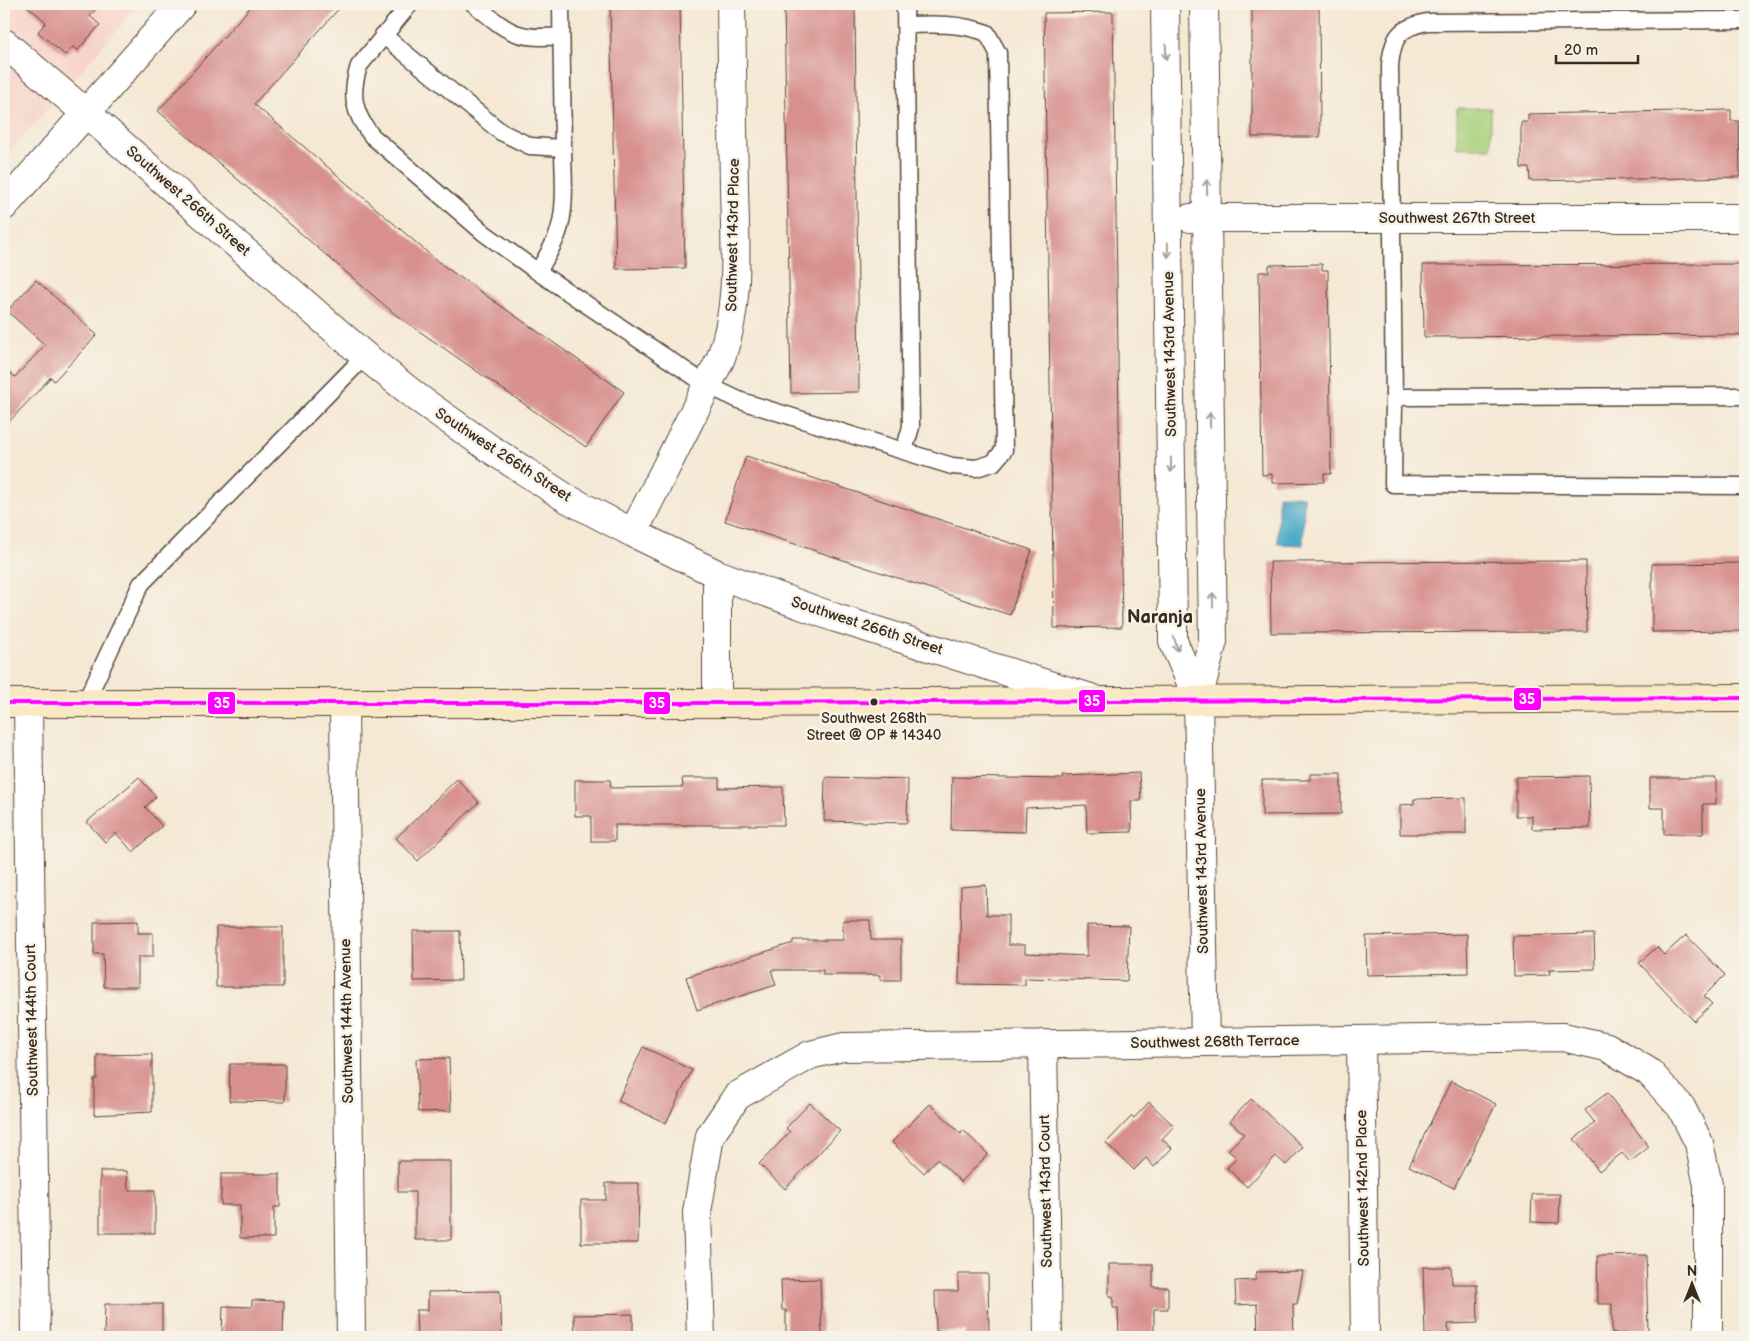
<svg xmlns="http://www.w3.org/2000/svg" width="1749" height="1341" viewBox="0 0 1749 1341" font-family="'Balsamiq Sans',sans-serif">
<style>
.built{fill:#f7d1c7}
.green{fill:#a9d27e;stroke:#727e4e}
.water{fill:#45a8c5;stroke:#406972}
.building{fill:#d7908e}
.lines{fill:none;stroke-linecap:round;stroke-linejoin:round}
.lane-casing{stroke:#574639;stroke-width:19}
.street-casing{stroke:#574639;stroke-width:30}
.secondary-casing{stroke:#574639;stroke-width:30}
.lane{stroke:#fff;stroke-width:16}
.street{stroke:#fff;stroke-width:28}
.secondary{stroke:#f8e8c3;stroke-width:28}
.bus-1-casing{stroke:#f7f3e8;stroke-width:8}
.bus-1{stroke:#f0f;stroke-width:4}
.oneway{stroke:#a79f9a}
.bus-dot{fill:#3b2a1e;stroke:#f7f3e8;stroke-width:2}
.labels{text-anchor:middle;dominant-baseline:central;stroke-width:5;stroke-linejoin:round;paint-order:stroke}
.bus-label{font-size:14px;fill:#3b2a1e;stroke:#f7f3e8}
.street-label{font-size:15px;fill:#3b2a1e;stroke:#f7f3e8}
.quarter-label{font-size:18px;font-weight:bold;fill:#3b2a1e;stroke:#f7f3e8}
.line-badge{stroke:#f7f3e8;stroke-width:2}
.badge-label{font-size:14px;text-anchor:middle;font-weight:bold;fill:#fff}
</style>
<rect width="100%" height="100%" fill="#f7f3e8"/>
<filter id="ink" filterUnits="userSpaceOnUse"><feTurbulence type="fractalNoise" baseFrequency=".02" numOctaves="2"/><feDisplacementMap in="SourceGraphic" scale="10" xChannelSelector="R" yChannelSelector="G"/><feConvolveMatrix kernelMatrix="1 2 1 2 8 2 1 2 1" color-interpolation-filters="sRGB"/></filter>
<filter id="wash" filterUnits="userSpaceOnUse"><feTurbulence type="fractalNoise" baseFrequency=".0096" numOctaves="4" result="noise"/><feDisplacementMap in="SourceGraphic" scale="20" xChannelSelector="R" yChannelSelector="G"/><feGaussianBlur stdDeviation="1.12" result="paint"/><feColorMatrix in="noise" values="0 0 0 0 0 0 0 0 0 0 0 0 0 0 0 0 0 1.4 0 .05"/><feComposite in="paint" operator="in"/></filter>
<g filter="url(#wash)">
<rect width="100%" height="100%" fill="#f5e8d4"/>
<!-- built -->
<path class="built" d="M 4,4 L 140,4 L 4,158 Z"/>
<!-- green -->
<path class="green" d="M 1457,108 L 1491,108 L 1491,148 L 1457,148 Z"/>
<!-- water -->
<path class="water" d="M 1278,495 L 1304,496 L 1303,545 L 1278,544 Z"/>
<g id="blocks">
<!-- building -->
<path class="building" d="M 25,4 L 100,4 L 90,16 L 100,25 L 78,50 L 73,47 L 65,55 L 38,32 L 46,22 Z
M 253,4 L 343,4 L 254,104 L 441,264 L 624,392 L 586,447 L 396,315 L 158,111 Z
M 610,4 L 680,4 L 685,268 L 616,269 Z
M 784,4 L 855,4 L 859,392 L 791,393 Z
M 1252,4 L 1319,4 L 1320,137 L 1252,137 Z
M 1113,12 L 1122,627 L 1054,628 L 1044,13 Z
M 1731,110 L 1731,121 L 1739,121 L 1740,177 L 1530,181 L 1529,168 L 1521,168 L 1521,122 L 1528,122 L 1528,114 Z
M 1322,264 L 1322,270 L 1328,270 L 1331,474 L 1324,474 L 1324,482 L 1272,483 L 1272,474 L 1262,475 L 1259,272 L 1269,272 L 1269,265 Z
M 1745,264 L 1745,335 L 1424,337 L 1423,265 Z
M 36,280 L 97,335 L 54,381 L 51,377 L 4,427 L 4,367 L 15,377 L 45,345 L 7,311 Z
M 746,456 L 1032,550 L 1010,615 L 725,521 Z
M 1586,561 L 1587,632 L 1271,633 L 1270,562 Z
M 1745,563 L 1745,631 L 1652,632 L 1652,564 Z
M 1139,773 L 1141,801 L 1131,801 L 1132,832 L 1087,833 L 1086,805 L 1026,808 L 1025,832 L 951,830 L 952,777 L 1063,779 L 1062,776 Z
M 1310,774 L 1341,774 L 1341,814 L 1262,815 L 1262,780 L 1310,780 Z
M 1589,776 L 1590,828 L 1532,829 L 1532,816 L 1516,816 L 1516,777 Z
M 139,777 L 156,797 L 145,807 L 162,826 L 133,852 L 116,833 L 105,842 L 87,822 Z
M 825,777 L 908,779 L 907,823 L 824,821 Z
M 682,778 L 719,778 L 719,788 L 783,787 L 784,825 L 615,825 L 615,841 L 591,841 L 591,816 L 575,816 L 575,780 L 610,780 L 611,788 L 683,787 Z
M 1650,778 L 1716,778 L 1716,804 L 1703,804 L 1703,834 L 1664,834 L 1664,808 L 1650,808 Z
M 457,779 L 479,802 L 418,861 L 396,838 Z
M 1466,798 L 1466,834 L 1400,834 L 1400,805 L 1414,804 L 1414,799 Z
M 986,885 L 987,915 L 1008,915 L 1008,945 L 1025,945 L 1025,953 L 1087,956 L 1087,925 L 1129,926 L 1127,981 L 1025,978 L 1025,985 L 959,984 L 961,887 Z
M 843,920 L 870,920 L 871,940 L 901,940 L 901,980 L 880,980 L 880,975 L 823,975 L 823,970 L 771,970 L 776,985 L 697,1010 L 686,977 L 793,943 L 793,940 L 843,940 Z
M 138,921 L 138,933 L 153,933 L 153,957 L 138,957 L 138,987 L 104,987 L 103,954 L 94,954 L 94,922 Z
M 216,927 L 283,927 L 283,987 L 216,987 Z
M 413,931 L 460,931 L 461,980 L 414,981 Z
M 1467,934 L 1468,973 L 1367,975 L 1366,936 Z
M 1594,934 L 1595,969 L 1549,970 L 1550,975 L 1514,976 L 1513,936 Z
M 1686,935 L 1725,975 L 1704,996 L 1712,1004 L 1694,1021 L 1639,963 L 1657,947 L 1664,955 Z
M 643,1047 L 692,1070 L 666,1123 L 618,1101 Z
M 152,1054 L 152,1112 L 94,1115 L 94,1079 L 97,1079 L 97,1055 Z
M 449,1058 L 451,1111 L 418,1112 L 416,1059 Z
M 230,1064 L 285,1064 L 285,1102 L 229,1101 Z
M 1451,1081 L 1496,1104 L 1454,1188 L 1409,1166 Z
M 1607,1093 L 1649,1147 L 1630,1162 L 1622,1153 L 1599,1171 L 1574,1139 L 1595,1123 L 1585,1110 Z
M 1251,1099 L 1303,1147 L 1286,1165 L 1276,1156 L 1247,1187 L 1227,1168 L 1237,1158 L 1228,1150 L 1244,1134 L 1230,1121 Z
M 1149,1102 L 1174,1126 L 1162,1139 L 1172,1148 L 1154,1167 L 1146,1158 L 1134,1170 L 1106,1143 L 1132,1116 L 1134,1118 Z
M 810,1103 L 840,1131 L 785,1189 L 759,1164 L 790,1132 L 786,1128 Z
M 930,1104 L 961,1134 L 963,1130 L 988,1154 L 961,1182 L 937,1159 L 924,1173 L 892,1142 Z
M 398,1161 L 451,1161 L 451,1240 L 415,1240 L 415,1192 L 398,1192 Z
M 100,1171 L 127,1171 L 128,1190 L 155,1190 L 155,1233 L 100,1233 Z
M 221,1174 L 280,1174 L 280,1207 L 274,1207 L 274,1238 L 240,1238 L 240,1205 L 221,1205 Z
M 606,1183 L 639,1183 L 638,1243 L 581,1243 L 581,1200 L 606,1200 Z
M 1532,1194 L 1560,1194 L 1559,1223 L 1531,1222 Z
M 1646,1255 L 1648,1333 L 1612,1334 L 1612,1304 L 1598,1304 L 1597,1256 Z
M 1109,1264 L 1153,1264 L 1153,1287 L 1168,1287 L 1168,1309 L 1154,1309 L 1154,1337 L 1119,1337 L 1118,1308 L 1113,1308 L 1113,1296 L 1109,1296 Z
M 1423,1267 L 1451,1267 L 1452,1284 L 1477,1284 L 1478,1323 L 1448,1324 L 1449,1334 L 1425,1335 Z
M 1303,1271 L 1297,1304 L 1293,1304 L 1294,1337 L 1258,1337 L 1257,1304 L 1236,1305 L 1235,1281 L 1256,1280 L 1256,1272 Z
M 958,1274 L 988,1274 L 989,1337 L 965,1337 L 965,1331 L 936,1331 L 935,1291 L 958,1291 Z
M 820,1279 L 822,1337 L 786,1337 L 786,1310 L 782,1310 L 781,1280 Z
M 500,1291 L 502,1337 L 417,1337 L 416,1310 L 428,1310 L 428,1292 Z
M 252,1300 L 284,1301 L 283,1337 L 222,1337 L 223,1306 L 252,1307 Z
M 105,1304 L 162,1304 L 162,1337 L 124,1337 L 124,1336 L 104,1335 Z
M 633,1314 L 633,1337 L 575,1337 L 574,1315 Z"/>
</g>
</g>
<g filter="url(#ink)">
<use href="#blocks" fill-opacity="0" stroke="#574639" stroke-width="1"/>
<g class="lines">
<defs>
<path id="lane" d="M 410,4 L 359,66 C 350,94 353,113 372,136 L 484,233 L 538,272 L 707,385 L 741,401 L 952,466 L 976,468 L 993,463 L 1004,450 L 998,53 L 987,33 C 960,23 934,24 906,25
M 474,4 C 507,31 516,41 561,36
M 561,4 L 563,148
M 1745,20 L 1427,22 C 1399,28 1393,36 1390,65 L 1394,397 L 1745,396
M 383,35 L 501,132 L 530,146 L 563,148 C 563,175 567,207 558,233 C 553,247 545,259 538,272
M 1394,397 L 1393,484 L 1745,486
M 904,451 L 911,427 L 905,4
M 85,703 L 141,584 L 365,356"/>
<path id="street" d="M 1165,4 L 1173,629 L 1173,641 L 1198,699
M 1204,4 L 1213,641 L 1198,699 L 1205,1042
M 4,43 L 86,113 L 365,356 L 418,398 L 489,448 L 566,498 L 633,533 L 717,574 L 836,618 L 1094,699
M 4,206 L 182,4
M 1190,218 L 1745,218
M 633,533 L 720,360 C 741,306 735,244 734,187 C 733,126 732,65 731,4
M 28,703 L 36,1337
M 717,703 L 717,574
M 344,704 L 351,1337
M 1361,1040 L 1365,1337
M 1043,1044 L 1048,1337
M 701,1337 L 697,1212 L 710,1136 L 737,1096 L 810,1055 L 843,1047 L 1563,1037 L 1607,1047 L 1649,1072 L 1681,1107 L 1699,1143 L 1708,1185 L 1708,1337"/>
<path id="secondary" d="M 4,703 L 717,703 L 1745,698"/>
</defs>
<!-- lane casing -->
<use href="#lane" class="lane-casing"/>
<!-- street casing -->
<use href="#street" class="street-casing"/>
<!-- secondary casing -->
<use href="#secondary" class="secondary-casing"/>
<!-- lane -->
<use href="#lane" class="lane"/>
<!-- street -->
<use href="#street" class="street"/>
<!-- secondary -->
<use href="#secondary" class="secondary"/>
<defs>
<path id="bus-1" d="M 4,703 L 717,703 L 1745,698"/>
</defs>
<!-- bus-1 casing -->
<use href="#bus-1" class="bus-1-casing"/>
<!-- bus-1 -->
<use href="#bus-1" class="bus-1"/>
</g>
<!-- one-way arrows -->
<defs><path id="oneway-shaft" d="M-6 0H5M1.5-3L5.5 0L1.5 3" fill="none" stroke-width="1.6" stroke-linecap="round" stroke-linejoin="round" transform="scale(1.25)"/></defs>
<g class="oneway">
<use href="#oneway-shaft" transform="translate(1166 52) rotate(89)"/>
<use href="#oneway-shaft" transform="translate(1207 187) rotate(-91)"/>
<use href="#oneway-shaft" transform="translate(1168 250) rotate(89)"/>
<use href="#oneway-shaft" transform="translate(1210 420) rotate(-91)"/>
<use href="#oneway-shaft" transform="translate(1171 465) rotate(89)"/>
<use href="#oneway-shaft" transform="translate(1213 600) rotate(-91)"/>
<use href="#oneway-shaft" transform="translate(1176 644) rotate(73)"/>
</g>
</g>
<!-- markers -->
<circle class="bus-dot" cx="874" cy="702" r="4.5"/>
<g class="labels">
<!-- bus labels -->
<g class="bus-label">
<text x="874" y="718">Southwest 268th<tspan x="874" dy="17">Street @ OP # 14340</tspan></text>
</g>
<!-- street labels -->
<g class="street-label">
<text transform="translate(188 201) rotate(41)">Southwest 266th Street</text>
<text x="1457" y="218">Southwest 267th Street</text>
<text transform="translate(733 235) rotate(-89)">Southwest 143rd Place</text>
<text transform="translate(1170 354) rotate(-91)">Southwest 143rd Avenue</text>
<text transform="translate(503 455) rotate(33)">Southwest 266th Street</text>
<text transform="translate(867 626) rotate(18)">Southwest 266th Street</text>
<text transform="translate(1202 871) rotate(-91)">Southwest 143rd Avenue</text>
<text transform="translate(32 1020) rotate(-91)">Southwest 144th Court</text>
<text transform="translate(347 1021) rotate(-91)">Southwest 144th Avenue</text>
<text transform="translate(1215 1042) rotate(-1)">Southwest 268th Terrace</text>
<text transform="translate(1363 1188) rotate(-91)">Southwest 142nd Place</text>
<text transform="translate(1046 1191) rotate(-91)">Southwest 143rd Court</text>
</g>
<!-- quarter labels -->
<g class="quarter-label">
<text x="1160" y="617">Naranja</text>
</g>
</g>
<g class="line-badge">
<rect x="1513" y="687" width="29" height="24" rx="5" fill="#f0f"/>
<rect x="1078" y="689" width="28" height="24" rx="5" fill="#f0f"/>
<rect x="207" y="691" width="29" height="24" rx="5" fill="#f0f"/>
<rect x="643" y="691" width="28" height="24" rx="5" fill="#f0f"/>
</g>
<g class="badge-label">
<text x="1527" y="704">35</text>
<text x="1092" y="706">35</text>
<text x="222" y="708">35</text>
<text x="657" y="708">35</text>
</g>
<!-- margin -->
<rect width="1749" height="1341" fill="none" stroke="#f7f3e8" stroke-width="20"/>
<!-- north arrow -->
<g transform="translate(1692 1284)" stroke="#f7f3e8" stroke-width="4" paint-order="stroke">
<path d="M0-4L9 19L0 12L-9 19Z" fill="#3b2a1e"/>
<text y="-8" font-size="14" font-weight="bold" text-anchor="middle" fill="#3b2a1e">N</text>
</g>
<!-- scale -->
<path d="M1556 55v8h82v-8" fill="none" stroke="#3b2a1e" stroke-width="2.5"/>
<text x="1564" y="55" font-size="15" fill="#3b2a1e" stroke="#f7f3e8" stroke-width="4" paint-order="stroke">20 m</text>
</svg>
